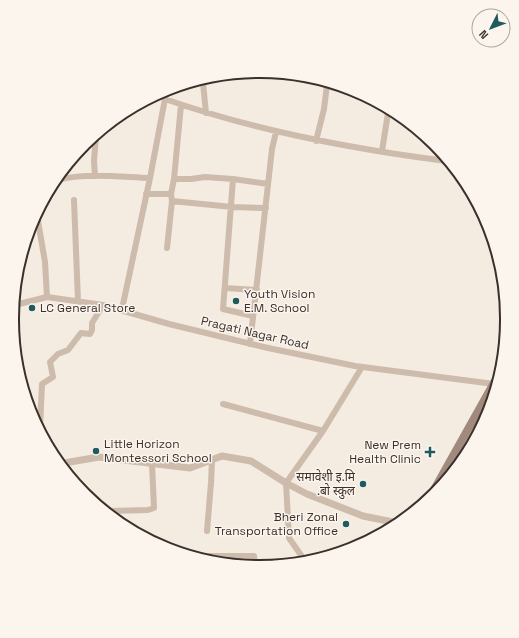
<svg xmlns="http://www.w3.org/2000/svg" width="519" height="638" viewBox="0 0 519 638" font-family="'Space Grotesk','Noto Sans Devanagari',sans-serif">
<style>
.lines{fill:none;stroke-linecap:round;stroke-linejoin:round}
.minor{stroke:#cdbbac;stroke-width:6}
.tertiary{stroke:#cdbbac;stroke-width:7}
.secondary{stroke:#a18a7d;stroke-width:8}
.poi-dot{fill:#1f5a5e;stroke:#fbf5ee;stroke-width:1.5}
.labels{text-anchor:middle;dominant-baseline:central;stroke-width:3;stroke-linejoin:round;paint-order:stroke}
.poi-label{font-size:12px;fill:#3b302b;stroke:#fbf5ee;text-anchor:start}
.street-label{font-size:12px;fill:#3b302b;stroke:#fbf5ee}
.rim{fill:none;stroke:#3b302b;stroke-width:2}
</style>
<rect width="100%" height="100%" fill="#f4ebe1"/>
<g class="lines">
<!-- minor -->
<path class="minor" d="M 203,83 L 206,113
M 167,90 L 165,99 C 256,131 351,149 446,161
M 316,141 L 324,109 L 327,85
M 382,151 L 388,113
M 95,176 L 94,161 L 96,136
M 61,179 C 90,173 121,177 150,178
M 174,179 L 191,179 L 205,177 L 233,179 L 268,184
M 233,179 L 223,309 L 253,316
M 146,194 L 171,194 L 174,179 L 181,105
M 171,194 L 172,201 L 232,207 L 266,208
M 74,200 L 78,301
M 37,215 L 45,262 L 47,297
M 167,248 L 172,201
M 225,288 L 257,290
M 15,305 L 47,297 L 103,305 L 169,324 L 268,348 L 355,366 L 494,384
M 122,309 L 150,178 L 165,99
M 250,344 L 272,149 L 276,132
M 223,404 L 323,431
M 40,428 L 42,384 L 53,377 L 50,362 L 58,354 L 68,350 L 81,333 L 90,334 L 92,330 L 92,323 L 103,305
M 109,511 L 148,510 L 154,508 L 152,464
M 207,531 L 211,483 L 212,460
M 209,556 L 254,556 L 255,566
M 303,558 L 289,538 L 286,483 L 323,431 L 362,367"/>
<!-- tertiary -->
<path class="tertiary" d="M 64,463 L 99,457 L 190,468 L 222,456 L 251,461 L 286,483 L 307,494 L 363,516 L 393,522"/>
<!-- secondary -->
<path class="secondary" d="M 430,497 L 495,381"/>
</g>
<!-- markers -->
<g class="poi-dot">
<circle cx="236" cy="301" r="4"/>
<circle cx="32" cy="308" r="4"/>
<circle cx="96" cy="451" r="4"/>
<path d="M428 446h4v4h4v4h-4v4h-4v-4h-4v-4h4z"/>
<circle cx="363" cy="484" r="4"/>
<circle cx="346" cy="524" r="4"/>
</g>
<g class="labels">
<!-- poi labels -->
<g class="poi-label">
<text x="244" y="294">Youth Vision<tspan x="244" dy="14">E.M. School</tspan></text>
<text x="40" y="308">LC General Store</text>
<text x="104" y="444">Little Horizon<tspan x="104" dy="14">Montessori School</tspan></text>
<text x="421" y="445" text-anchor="end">New Prem<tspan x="421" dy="14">Health Clinic</tspan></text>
<text x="355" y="477" text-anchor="end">समावेशी इ.मि<tspan x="355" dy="14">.बाे स्कुल</tspan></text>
<text x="338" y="517" text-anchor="end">Bheri Zonal<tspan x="338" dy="14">Transportation Office</tspan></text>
</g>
<!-- street labels -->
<g class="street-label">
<text transform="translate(255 333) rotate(13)">Pragati Nagar Road</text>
</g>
</g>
<!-- crop -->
<path d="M0 0H519V638H0ZM259 78H260A240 240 0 0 1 500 318V320A240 240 0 0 1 260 560H259A240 240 0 0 1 19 320V318A240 240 0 0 1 259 78Z" fill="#fbf5ee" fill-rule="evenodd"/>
<path class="rim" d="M259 78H260A240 240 0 0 1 500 318V320A240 240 0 0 1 260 560H259A240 240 0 0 1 19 320V318A240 240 0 0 1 259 78Z"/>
<!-- north arrow -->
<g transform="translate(491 28) rotate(228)"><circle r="19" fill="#fbf5ee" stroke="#aea6a0"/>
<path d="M0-3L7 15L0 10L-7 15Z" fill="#1f5a5e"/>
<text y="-6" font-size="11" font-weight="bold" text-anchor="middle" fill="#3b302b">N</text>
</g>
</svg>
